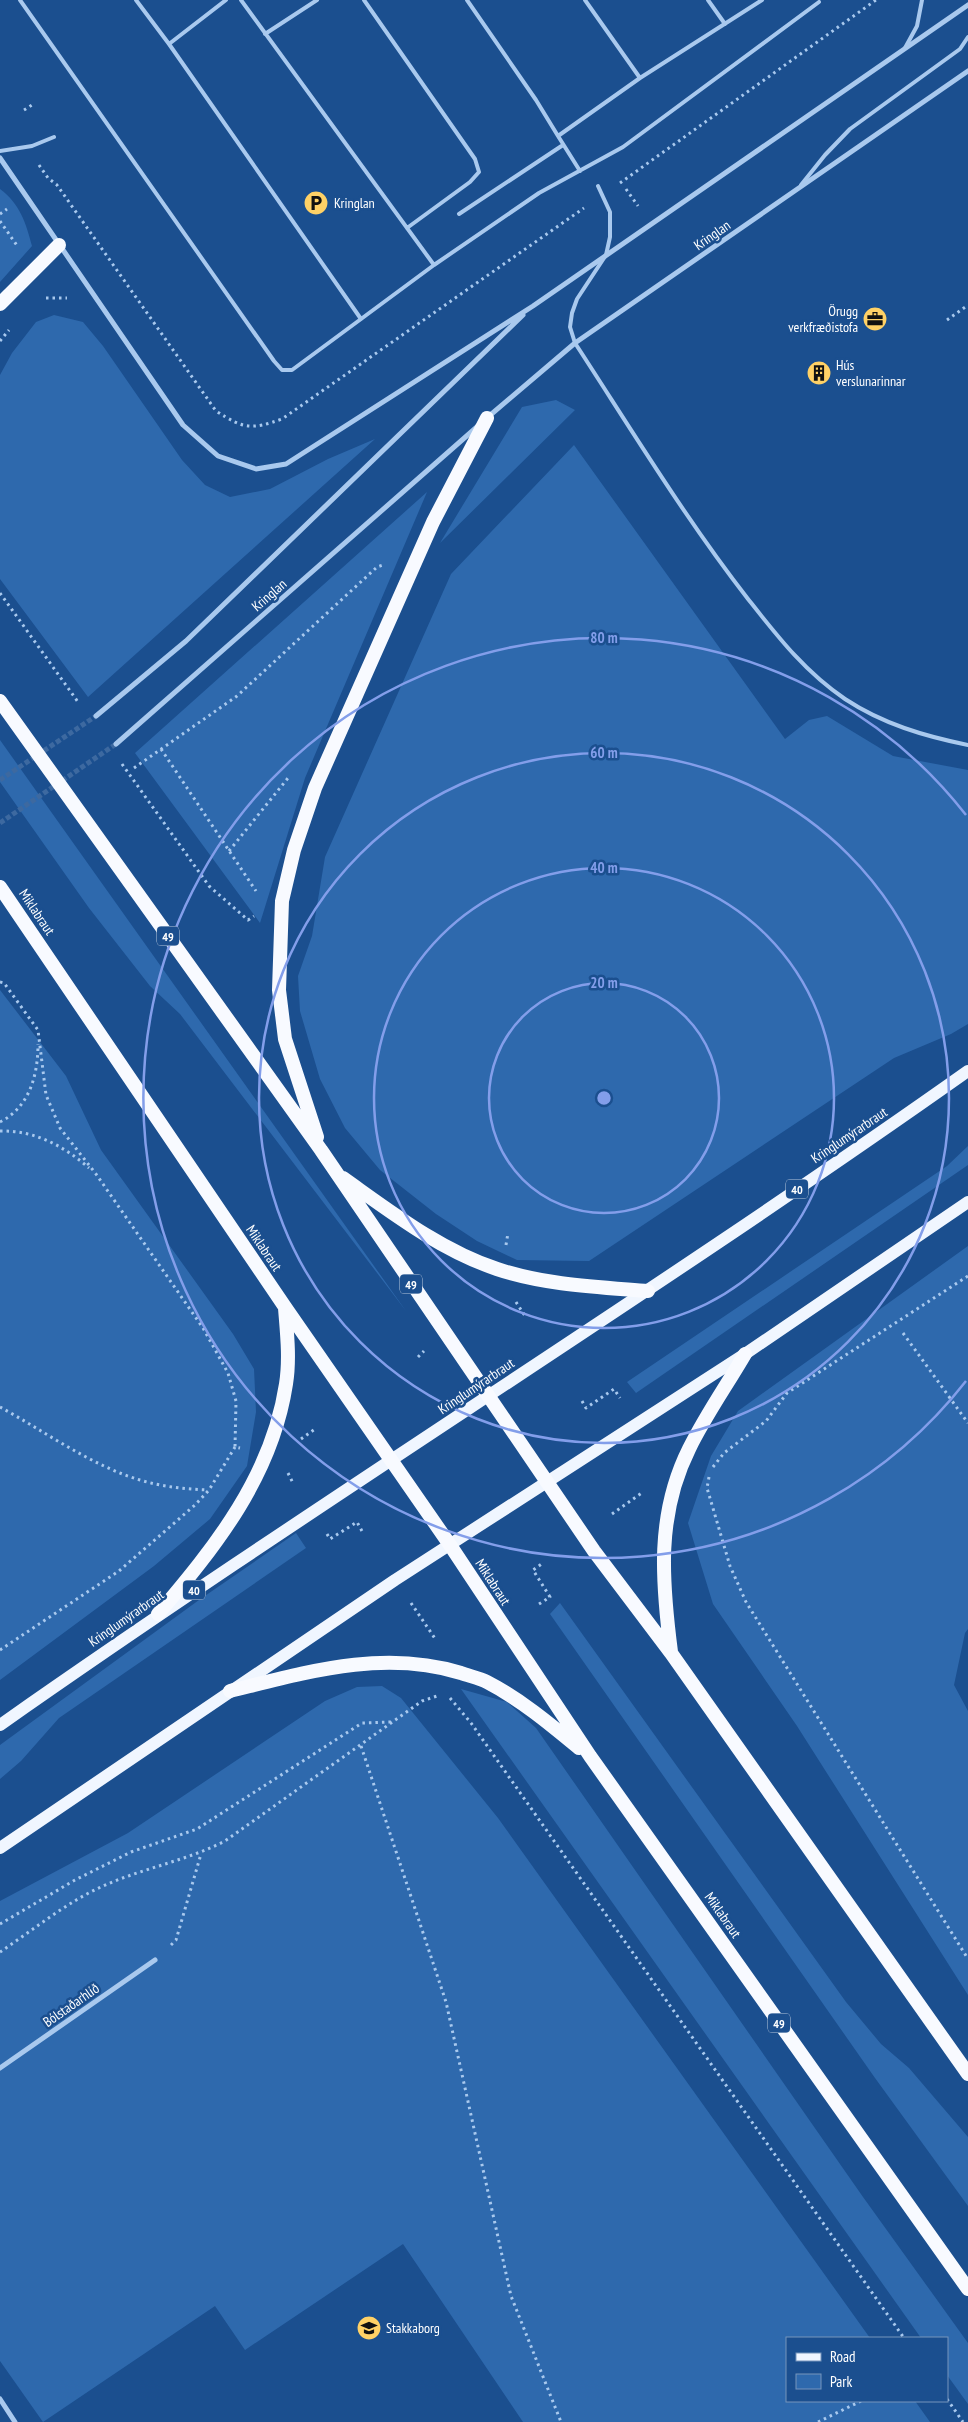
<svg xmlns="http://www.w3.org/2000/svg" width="968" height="2422" viewBox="0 0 968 2422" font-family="'PT Sans Narrow',sans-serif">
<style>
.green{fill:#2e69ad}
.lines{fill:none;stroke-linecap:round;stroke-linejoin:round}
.minor-tunnel{stroke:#3d69a0;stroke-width:5;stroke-dasharray:5 2.5;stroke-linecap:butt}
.path{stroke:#a9c9ee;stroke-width:3;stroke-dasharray:2.5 4;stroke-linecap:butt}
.service{stroke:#a9c9ee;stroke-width:4}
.minor{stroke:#a9c9ee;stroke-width:5}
.primary{stroke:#f0f6ff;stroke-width:12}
.trunk{stroke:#f8faff;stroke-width:14}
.ring{fill:none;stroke:#839eea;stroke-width:2.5}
.labels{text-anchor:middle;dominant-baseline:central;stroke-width:5;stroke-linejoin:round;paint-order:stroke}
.shield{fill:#1b4f8f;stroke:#bbcadd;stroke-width:1}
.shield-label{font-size:12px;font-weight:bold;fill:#fff}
.poi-label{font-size:14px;fill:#fff;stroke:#1b4f8f;text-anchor:start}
.street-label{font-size:14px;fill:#fff;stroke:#1b4f8f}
.centre{fill:#839eea;stroke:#1b4f8f;stroke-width:2.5}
.ring-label{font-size:15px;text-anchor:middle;font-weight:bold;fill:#839eea;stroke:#1b4f8f;stroke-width:5;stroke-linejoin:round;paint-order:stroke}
</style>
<rect width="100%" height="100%" fill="#1b4f8f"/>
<!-- green -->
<path class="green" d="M 0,189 C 20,204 26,223 32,246 L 0,282 Z
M 54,315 L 83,322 L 103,346 L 182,460 L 205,485 L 230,497 L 270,489 L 328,459 L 375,439 L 88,697 L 0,579 L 0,375 L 12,353 L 36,322 Z
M 556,400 L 575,410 L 440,543 L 522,407 Z
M 574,445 L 785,739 L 809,720 L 827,716 L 893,756 L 968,770 L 968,1024 L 951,1034 L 894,1058 L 589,1261 L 517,1260 L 477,1241 L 436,1214 L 380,1170 L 345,1128 L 320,1079 L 300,1011 L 298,976 L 312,936 L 325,857 L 451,574 Z
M 427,492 L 305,778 L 260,923 L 135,753 Z
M 0,740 L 406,1311 L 180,1014 L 150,986 L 89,908 L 0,782 Z
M 0,990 L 66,1076 L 101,1150 L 233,1334 L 254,1369 L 256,1412 L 247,1466 L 210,1519 L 154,1566 L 0,1680 Z
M 968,1146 L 968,1165 L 636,1393 L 627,1382 L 947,1166 Z
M 968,1246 L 968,1629 L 965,1633 L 954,1685 L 968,1711 L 968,1995 L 797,1726 L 713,1604 L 688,1523 L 711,1456 L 738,1411 Z
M 296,1533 L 306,1548 L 59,1718 L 21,1761 L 0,1779 L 0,1745 L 199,1600 Z
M 560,1603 L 846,2002 L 881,2044 L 909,2068 L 968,2137 L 968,2206 L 875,2078 L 550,1614 Z
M 382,1686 L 401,1698 L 498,1818 L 870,2338 L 787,2338 L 787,2401 L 915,2401 L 930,2422 L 523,2422 L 403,2244 L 245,2350 L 215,2306 L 43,2422 L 0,2361 L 0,1901 L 128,1833 L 325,1701 L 357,1687 Z
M 461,1689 L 507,1702 L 536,1728 L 863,2197 L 968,2343 L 968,2404 L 947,2375 L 947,2338 L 921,2338 Z"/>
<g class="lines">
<!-- minor-tunnel -->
<path class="minor-tunnel" d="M 0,780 L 96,716
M 0,823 L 116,744"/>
<!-- path -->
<path class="path" d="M 24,110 L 32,105
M 39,165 L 48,178 L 57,185 L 216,411 C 244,429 251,430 282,419 L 584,208
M 620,183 L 876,0
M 626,189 L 638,206
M 0,214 L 7,209
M 0,221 L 18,247
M 46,298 L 67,298
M 947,320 L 968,305
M 0,341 L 9,330
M 0,593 L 78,702
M 161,749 L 256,891
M 122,764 L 209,886 L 248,920 L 254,916
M 134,768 L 237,696 L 377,567 L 383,565
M 229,851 L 288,778
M 0,982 L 4,983 L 38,1030 L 46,1095 L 60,1128 L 96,1174 L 203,1328 L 228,1373 L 236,1401 L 235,1447 L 240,1448
M 0,1122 C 30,1107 38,1074 38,1044
M 0,1131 C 34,1130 64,1146 89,1168
M 506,1245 L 508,1233
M 516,1302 L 525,1316
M 903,1333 L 968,1423
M 418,1357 L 424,1351
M 582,1401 L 586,1408 L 614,1389 L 620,1398
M 0,1407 C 44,1431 92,1466 140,1480 C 163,1487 185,1489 208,1490
M 301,1439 L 315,1429
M 713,1467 L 724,1453 L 766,1421 L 787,1393 L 968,1276
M 288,1473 L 293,1483
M 709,1477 L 707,1488 L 730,1566 L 746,1602 L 968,1959
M 612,1514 L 643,1492
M 327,1534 L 330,1539 L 357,1522 L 363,1533
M 411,1603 L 436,1640
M 539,1604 L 550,1597 L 533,1570 L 543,1563
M 0,1650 L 119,1571 L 195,1505 L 209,1490 L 235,1447
M 450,1698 L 471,1723 L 904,2338
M 361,1746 L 446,2002 L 511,2296 L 561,2422
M 0,1924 L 75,1880 L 131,1852 L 197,1829 L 362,1723 L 392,1722
M 171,1945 L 176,1940 L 201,1854
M 0,1952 C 33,1930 67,1902 103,1886 C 143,1868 186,1861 225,1841 L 422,1701 L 437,1696
M 947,2399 L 963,2422
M 818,2422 L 861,2401"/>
<!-- service -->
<path class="service" d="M 20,0 L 274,361 L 282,370 L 292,370 L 361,319
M 136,0 L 169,44
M 226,0 L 169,44 L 361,319 L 434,265 L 539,193 L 623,147 L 819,2
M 241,0 L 434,265
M 364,0 L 475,159 L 479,172 L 470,182 L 407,228
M 467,0 L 536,100 L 558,136 L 640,78 L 762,0
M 585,0 L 640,78
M 708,0 L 725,24
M 265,34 L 317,0
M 905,48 L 917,26 L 922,0
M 558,136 L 580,171
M 0,151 L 32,146 L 54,137
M 801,185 L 825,155 L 850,129 L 960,49 L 968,37
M 598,186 L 610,212 L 610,237 L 606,255 L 577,299 L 572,313 L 570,327 L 575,343 C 631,429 685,518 748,599 C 778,637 805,672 845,699 C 883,724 924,736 968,745
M 459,214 L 563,145"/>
<!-- minor -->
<path class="minor" d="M 0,158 L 183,425 L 218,456 L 256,469 L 286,464 L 533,306 L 968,5
M 488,417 L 575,343 L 968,71
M 96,716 L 186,641 L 523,315
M 116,744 L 478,426
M 0,2068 L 155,1960
M 0,2399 L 15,2422"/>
<!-- primary -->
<path class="primary" d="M 0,1725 C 319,1501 650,1296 968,1071
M 0,1848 L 395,1580 L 745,1354 L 968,1202"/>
<!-- trunk -->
<path class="trunk" d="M 0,304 L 59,245
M 0,701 L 321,1150 L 594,1551 L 671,1653 L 968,2074
M 0,887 L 285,1307 L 450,1545 L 590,1756 L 968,2289
M 317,1137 L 285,1039 L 279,990 L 282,901 L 294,850 L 315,788 L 433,522 L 487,418
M 343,1178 C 391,1212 440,1250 497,1269 C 545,1285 598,1287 648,1291
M 158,1614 C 216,1546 272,1476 286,1384 C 290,1359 287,1333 285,1308
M 671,1652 C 662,1582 656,1515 689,1449 C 705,1416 727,1385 745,1354
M 230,1691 C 307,1672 383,1649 461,1673 C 469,1676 479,1678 487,1682 C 520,1699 550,1724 579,1748"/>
</g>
<!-- distance rings -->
<g class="ring">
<circle cx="604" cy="1098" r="115"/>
<circle cx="604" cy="1098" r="230"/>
<circle cx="604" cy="1098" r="345"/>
<path d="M966 1381A460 460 0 1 1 966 815"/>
</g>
<!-- icons -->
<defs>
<symbol id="parking-disc" viewBox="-11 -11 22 22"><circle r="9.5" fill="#ffd166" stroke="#1b4f8f"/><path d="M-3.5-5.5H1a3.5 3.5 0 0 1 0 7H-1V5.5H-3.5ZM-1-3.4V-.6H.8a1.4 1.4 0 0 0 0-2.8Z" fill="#111"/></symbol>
<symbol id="office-disc" viewBox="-11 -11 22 22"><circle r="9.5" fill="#ffd166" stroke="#1b4f8f"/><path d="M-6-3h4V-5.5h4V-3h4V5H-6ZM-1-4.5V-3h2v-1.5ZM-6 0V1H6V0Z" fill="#111"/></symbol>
<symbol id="building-disc" viewBox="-11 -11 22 22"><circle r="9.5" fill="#ffd166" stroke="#1b4f8f"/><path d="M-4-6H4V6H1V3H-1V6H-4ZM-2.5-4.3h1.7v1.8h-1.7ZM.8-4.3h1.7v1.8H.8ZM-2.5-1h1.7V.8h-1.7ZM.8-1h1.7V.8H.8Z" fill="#111"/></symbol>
<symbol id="school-disc" viewBox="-11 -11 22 22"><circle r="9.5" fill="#ffd166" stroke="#1b4f8f"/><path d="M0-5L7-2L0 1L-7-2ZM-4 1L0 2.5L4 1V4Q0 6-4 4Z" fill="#111"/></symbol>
</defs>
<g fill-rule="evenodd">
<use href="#parking-disc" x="302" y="189" width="28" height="28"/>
<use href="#office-disc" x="861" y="305" width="28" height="28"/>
<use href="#building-disc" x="805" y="359" width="28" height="28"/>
<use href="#school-disc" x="355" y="2314" width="28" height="28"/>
</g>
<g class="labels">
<!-- shield labels -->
<g class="shield">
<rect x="157" y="926.5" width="22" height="19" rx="4"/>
<rect x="786" y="1179.5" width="22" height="19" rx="4"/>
<rect x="400" y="1274.5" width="22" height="19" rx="4"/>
<rect x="183" y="1580.5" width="22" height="19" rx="4"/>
<rect x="768" y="2013.5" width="22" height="19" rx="4"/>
</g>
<g class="shield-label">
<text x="168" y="936">49</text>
<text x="797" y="1189">40</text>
<text x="411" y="1284">49</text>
<text x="194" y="1590">40</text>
<text x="779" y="2023">49</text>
</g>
<!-- poi labels -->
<g class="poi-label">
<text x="334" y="203">Kringlan</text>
<text x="858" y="311" text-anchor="end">Örugg<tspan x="858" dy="16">verkfræðistofa</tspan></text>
<text x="836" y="365">Hús<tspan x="836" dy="16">verslunarinnar</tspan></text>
<text x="386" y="2328">Stakkaborg</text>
</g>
<!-- street labels -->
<g class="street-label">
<text transform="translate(712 235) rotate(-35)">Kringlan</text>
<text transform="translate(269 595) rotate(-41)">Kringlan</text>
<text transform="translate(37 912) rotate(56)">Miklabraut</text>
<text transform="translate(849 1135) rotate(-34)">Kringlumýrarbraut</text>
<text transform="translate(264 1248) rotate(56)">Miklabraut</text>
<text transform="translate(476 1386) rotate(-34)">Kringlumýrarbraut</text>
<text transform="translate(493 1582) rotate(57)">Miklabraut</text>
<text transform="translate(126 1618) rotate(-35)">Kringlumýrarbraut</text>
<text transform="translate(723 1915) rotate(55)">Miklabraut</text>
<text transform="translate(71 2005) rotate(-35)">Bólstaðarhlíð</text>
</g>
</g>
<circle cx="604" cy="1098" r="8" class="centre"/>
<g class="ring-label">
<text x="604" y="643">80 m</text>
<text x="604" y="758">60 m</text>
<text x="604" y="873">40 m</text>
<text x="604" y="988">20 m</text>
</g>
<!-- legend -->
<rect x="786" y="2337" width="162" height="65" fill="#1b4f8f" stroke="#7695bc"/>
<rect x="796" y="2353" width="25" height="8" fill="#f0f6ff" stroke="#7695bc"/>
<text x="830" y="2362" font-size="15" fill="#ffffff">Road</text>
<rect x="796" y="2374" width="25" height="15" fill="#2e69ad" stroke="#7695bc"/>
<text x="830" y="2387" font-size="15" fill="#ffffff">Park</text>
</svg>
